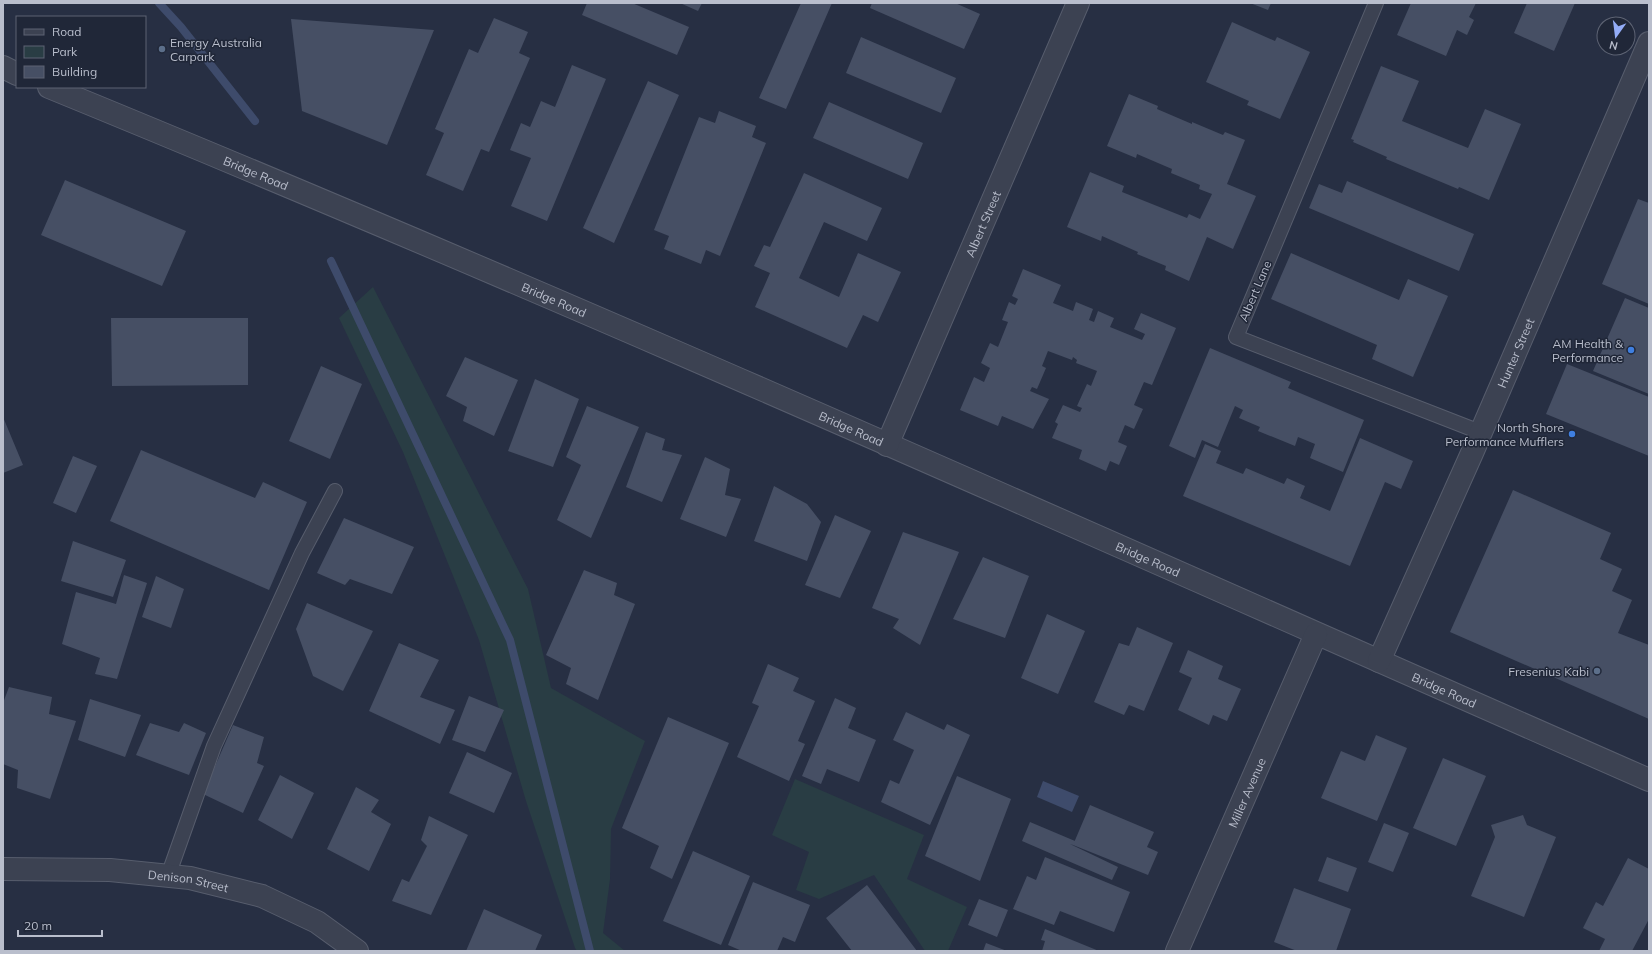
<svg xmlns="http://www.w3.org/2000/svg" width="1652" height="954" viewBox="0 0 1652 954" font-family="Mulish,sans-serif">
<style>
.green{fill:#293d44}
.water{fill:#3e4b6b}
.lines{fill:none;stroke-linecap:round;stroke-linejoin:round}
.stream{stroke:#3e4b6b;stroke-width:8}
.building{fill:#464f64}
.service-casing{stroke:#575d6d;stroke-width:16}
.minor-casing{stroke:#575d6d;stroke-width:24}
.service{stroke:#3c4252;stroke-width:14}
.minor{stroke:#3c4252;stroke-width:22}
.service-dot{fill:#5c6f8a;stroke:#202738;stroke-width:1.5}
.shop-dot{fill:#3f7fe0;stroke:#202738;stroke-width:1.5}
.labels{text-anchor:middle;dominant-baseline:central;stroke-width:3;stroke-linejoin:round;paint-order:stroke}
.poi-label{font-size:12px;fill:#b9becc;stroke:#202738;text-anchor:end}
.street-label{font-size:12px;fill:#b9becc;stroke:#202738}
</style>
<rect width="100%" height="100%" fill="#272f43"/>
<!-- green -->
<path class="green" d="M 373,287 L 528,589 L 551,688 L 645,741 L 611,829 L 610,879 L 603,933 L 625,951 L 577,951 L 575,948 L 526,801 L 479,640 L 403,452 L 339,318 Z
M 795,779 L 924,835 L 907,879 L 967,907 L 948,951 L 925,951 L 874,875 L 819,899 L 796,890 L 809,852 L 772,835 Z"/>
<!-- water -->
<path class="water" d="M 1043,781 L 1079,796 L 1072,812 L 1037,797 Z"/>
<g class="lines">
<!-- stream -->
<path class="stream" d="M 159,3 L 181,27 L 255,121
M 331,261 L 510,640 L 590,951"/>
</g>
<!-- building -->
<path class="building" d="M 587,3 L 632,3 L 689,27 L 677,55 L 582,15 Z
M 680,3 L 702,3 L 698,11 Z
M 801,3 L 832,3 L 786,109 L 759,98 Z
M 872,3 L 955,3 L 980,14 L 964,49 L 870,8 Z
M 1250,3 L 1271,3 L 1268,10 Z
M 1411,3 L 1476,3 L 1469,17 L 1474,20 L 1467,35 L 1457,30 L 1446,56 L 1397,35 Z
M 1527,3 L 1575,3 L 1554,51 L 1514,33 Z
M 494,18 L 528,32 L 519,53 L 530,58 L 489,152 L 481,149 L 463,191 L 426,175 L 444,133 L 435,129 L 469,49 L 478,53 Z
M 291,19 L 434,30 L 387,145 L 302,111 Z
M 1232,22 L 1275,41 L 1277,37 L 1310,52 L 1280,119 L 1247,105 L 1249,101 L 1206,82 Z
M 861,37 L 956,78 L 941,113 L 846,73 Z
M 572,65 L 606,79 L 547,221 L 511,206 L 531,158 L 510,150 L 521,123 L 530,127 L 541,101 L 555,107 Z
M 1381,66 L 1419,81 L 1402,121 L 1468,148 L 1485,109 L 1521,124 L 1489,200 L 1459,187 L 1458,189 L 1386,159 L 1387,157 L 1353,142 L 1354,140 L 1351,139 Z
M 648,81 L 679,95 L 614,243 L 583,228 Z
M 1129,94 L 1158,106 L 1157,109 L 1192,124 L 1192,122 L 1223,135 L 1225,132 L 1245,140 L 1227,184 L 1256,196 L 1233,249 L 1207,237 L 1189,281 L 1165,270 L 1166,266 L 1137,254 L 1138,252 L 1102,236 L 1101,241 L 1067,227 L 1090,172 L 1124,186 L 1122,192 L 1187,218 L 1189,214 L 1200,219 L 1212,194 L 1199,189 L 1200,185 L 1171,173 L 1172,169 L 1137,154 L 1136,158 L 1107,146 Z
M 829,102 L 923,143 L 908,179 L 813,138 Z
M 719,111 L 756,126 L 752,137 L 766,143 L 720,256 L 706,250 L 701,264 L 664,249 L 669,236 L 654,230 L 699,117 L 715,123 Z
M 804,173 L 882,208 L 867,241 L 824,222 L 799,278 L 839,297 L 858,253 L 901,272 L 878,322 L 863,315 L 847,348 L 755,307 L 770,273 L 754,266 L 764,245 L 770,247 Z
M 65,180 L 186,231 L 162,286 L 41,235 Z
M 1347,181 L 1474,234 L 1459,271 L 1309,208 L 1319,184 L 1342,193 Z
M 1638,199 L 1649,203 L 1649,304 L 1602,284 Z
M 1291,253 L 1399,300 L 1408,279 L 1448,296 L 1413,377 L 1372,359 L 1377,345 L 1271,299 Z
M 1023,269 L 1061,285 L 1053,303 L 1073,311 L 1076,302 L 1093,309 L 1089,320 L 1094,322 L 1098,311 L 1114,318 L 1110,327 L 1142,340 L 1145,334 L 1134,329 L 1141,313 L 1176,328 L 1152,385 L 1144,382 L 1134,405 L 1143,409 L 1134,429 L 1125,425 L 1118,442 L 1127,446 L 1119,465 L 1110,461 L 1106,471 L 1079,459 L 1082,450 L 1052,438 L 1058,424 L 1055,422 L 1063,405 L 1080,412 L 1082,408 L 1077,406 L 1087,384 L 1091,386 L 1097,371 L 1076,363 L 1077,360 L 1073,357 L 1072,360 L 1048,351 L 1042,366 L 1046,368 L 1037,389 L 1032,387 L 1030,391 L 1049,399 L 1033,429 L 1002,416 L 998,426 L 960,410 L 974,377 L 984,382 L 990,368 L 981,363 L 990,343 L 998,347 L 1008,322 L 1002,320 L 1009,302 L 1015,305 L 1018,299 L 1012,296 Z
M 1625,298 L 1649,308 L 1649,394 L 1593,371 Z
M 111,318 L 248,318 L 248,385 L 112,386 Z
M 1210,348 L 1291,382 L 1288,388 L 1364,420 L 1343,472 L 1310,458 L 1315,444 L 1298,437 L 1295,446 L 1258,431 L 1260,427 L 1239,418 L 1243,410 L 1235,406 L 1218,447 L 1202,440 L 1195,458 L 1169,446 Z
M 465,357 L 518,380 L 494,436 L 463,421 L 467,407 L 446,396 Z
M 1567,364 L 1649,397 L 1649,456 L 1546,414 Z
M 321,366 L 362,384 L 330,459 L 289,441 Z
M 535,379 L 579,399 L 553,467 L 508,451 Z
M 587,406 L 639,427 L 591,538 L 557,520 L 581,465 L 566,457 Z
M 3,417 L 23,465 L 3,473 Z
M 646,432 L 665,439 L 662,450 L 682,455 L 662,502 L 626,487 Z
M 1360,438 L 1413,461 L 1401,489 L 1385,482 L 1350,566 L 1183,496 L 1205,444 L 1221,451 L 1216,463 L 1243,474 L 1246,468 L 1284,484 L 1287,478 L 1305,486 L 1300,498 L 1330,511 Z
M 141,450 L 255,498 L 263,482 L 307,502 L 269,590 L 110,521 Z
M 73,456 L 97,466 L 76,513 L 53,503 Z
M 705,457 L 730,469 L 725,495 L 741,499 L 726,537 L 680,519 Z
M 774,486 L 807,504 L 821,522 L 807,561 L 754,541 Z
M 1513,490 L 1611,533 L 1600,559 L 1622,569 L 1612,591 L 1632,600 L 1618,633 L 1649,645 L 1649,719 L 1450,632 Z
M 835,515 L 871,531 L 840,598 L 805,585 Z
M 344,518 L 414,547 L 392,594 L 350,579 L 345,585 L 317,573 Z
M 903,532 L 959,552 L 920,645 L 893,628 L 899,619 L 872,608 Z
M 73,541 L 126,560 L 113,597 L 61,581 Z
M 983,557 L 1029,576 L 1005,638 L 953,619 Z
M 584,570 L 617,583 L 614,595 L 635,604 L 598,700 L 566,684 L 571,668 L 546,655 Z
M 124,575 L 147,583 L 117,679 L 95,674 L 100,658 L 62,644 L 76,592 L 116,604 Z
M 156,576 L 184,589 L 171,628 L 142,617 Z
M 307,603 L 373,631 L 343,691 L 313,676 L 296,629 Z
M 1047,614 L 1085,631 L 1058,694 L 1021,678 Z
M 1137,627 L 1173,643 L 1144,711 L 1129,705 L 1124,715 L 1094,702 L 1119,643 L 1129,646 Z
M 399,643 L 439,660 L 420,697 L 455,710 L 440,744 L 369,711 Z
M 1188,650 L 1223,666 L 1218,679 L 1241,689 L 1227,721 L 1213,715 L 1209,725 L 1178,710 L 1192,678 L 1179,672 Z
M 768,664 L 799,678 L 793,691 L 815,701 L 798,741 L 805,744 L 789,781 L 737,757 L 759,706 L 752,703 Z
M 9,687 L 52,697 L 49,714 L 76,721 L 50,799 L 17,788 L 18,770 L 3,764 L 3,703 Z
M 469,696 L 504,710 L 485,752 L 452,740 Z
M 835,698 L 856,708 L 848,728 L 876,740 L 859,782 L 827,769 L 821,784 L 802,776 Z
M 90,699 L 141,715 L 125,757 L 78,740 Z
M 906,712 L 944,730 L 947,724 L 970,735 L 930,825 L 881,802 L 890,780 L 899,784 L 914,750 L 893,740 Z
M 668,717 L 729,743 L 672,879 L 650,868 L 659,846 L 622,828 Z
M 150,723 L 179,732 L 184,723 L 206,733 L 189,775 L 136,755 Z
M 233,725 L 264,737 L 257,763 L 264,766 L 243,813 L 203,794 Z
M 1376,735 L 1407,748 L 1377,821 L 1321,798 L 1341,751 L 1365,761 Z
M 467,752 L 512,773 L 494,813 L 449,793 Z
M 1443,758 L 1486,776 L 1456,846 L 1413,828 Z
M 280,775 L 314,793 L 292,839 L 258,820 Z
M 957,776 L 1011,799 L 980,881 L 925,856 Z
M 356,787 L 379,800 L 371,812 L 391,824 L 369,871 L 327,849 Z
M 1090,805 L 1154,832 L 1147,847 L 1158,852 L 1148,875 L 1073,845 Z
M 1523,815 L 1527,825 L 1556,837 L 1524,917 L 1471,896 L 1495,837 L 1491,825 Z
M 429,816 L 468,835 L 431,915 L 392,901 L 402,879 L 409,882 L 427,846 L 421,840 Z
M 1030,822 L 1075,841 L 1073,845 L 1070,844 L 1118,867 L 1112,880 L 1022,841 Z
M 1384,823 L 1409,833 L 1393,872 L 1368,862 Z
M 693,851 L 750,876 L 721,945 L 663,921 Z
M 1045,857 L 1130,892 L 1114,932 L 1060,911 L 1054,925 L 1013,909 L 1027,876 L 1036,880 Z
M 1327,857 L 1357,868 L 1348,892 L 1318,881 Z
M 1628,858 L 1649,869 L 1649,919 L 1632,951 L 1599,951 L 1605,939 L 1583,928 L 1596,902 L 1603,906 Z
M 753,882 L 810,905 L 795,942 L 783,937 L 777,951 L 742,951 L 728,945 Z
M 867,885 L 917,951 L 852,951 L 826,918 Z
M 1294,888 L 1351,909 L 1336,951 L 1297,951 L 1274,942 Z
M 979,899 L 1008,910 L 997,937 L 968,925 Z
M 484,909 L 542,935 L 535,951 L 466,951 Z
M 1045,929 L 1099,951 L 1042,951 L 1045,941 L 1041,940 Z
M 986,943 L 1007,951 L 983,951 Z"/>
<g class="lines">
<defs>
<path id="service" d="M 1376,3 L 1236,337 L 1480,432
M 168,876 L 214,746 L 302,553 L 335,491"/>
<g id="minor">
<path d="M 3,67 L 17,74"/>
<path id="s1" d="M 49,87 C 587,307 1117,546 1649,780"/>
<path id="s2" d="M 887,445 L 1078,3"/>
<path id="s3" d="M 1379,661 L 1472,453 L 1649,43"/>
<path id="s4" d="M 3,869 L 110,870 L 190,878 L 262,896 L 317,922 L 357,951"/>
<path id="s5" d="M 1177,951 L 1316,634"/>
</g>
</defs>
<!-- service casing -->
<use href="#service" class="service-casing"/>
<!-- minor casing -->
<use href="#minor" class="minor-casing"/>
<!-- service -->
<use href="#service" class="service"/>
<!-- minor -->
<use href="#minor" class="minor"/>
</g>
<!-- markers -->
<g class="service-dot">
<circle cx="162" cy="49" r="4"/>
<circle cx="1597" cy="671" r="4"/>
</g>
<g class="shop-dot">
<circle cx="1631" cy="350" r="4"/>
<circle cx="1572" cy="434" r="4"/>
</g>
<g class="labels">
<!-- poi labels -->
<g class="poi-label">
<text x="170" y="42" text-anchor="start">Energy Australia<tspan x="170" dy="14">Carpark</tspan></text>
<text x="1623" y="343">AM Health &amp;<tspan x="1623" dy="14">Performance</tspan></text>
<text x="1564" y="427">North Shore<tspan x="1564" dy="14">Performance Mufflers</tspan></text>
<text x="1589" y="671">Fresenius Kabi</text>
</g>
<!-- street labels -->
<g class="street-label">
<text stroke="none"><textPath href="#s1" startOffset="224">Bridge Road</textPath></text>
<text stroke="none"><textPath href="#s2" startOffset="241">Albert Street</textPath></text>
<text transform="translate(1255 291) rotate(-67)">Albert Lane</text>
<text stroke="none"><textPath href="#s1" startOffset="548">Bridge Road</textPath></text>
<text stroke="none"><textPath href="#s3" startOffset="337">Hunter Street</textPath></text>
<text stroke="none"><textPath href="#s1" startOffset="872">Bridge Road</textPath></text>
<text stroke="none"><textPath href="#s1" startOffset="1196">Bridge Road</textPath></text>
<text stroke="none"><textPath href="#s1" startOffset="1520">Bridge Road</textPath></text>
<text stroke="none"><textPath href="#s5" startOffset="173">Miller Avenue</textPath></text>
<text stroke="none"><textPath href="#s4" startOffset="186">Denison Street</textPath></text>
</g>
</g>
<!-- border -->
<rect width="1652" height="954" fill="none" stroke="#b9becc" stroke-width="8"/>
<!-- legend -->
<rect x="16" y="16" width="130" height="72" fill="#202738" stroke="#5d6373"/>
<rect x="24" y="29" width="20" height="6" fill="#3c4252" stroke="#5d6373"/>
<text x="52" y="36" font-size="12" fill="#b9becc">Road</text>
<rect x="24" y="46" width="20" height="12" fill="#293d44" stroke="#5d6373"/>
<text x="52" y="56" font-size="12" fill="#b9becc">Park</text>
<rect x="24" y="66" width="20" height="12" fill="#464f64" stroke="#5d6373"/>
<text x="52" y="76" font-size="12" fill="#b9becc">Building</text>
<!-- north arrow -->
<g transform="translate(1616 36) rotate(194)"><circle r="19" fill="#202738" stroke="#5d6373"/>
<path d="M0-3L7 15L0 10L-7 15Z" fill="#93acf7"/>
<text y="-6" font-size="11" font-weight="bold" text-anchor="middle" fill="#b9becc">N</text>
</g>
<!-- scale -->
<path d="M18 930v6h84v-6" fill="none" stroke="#b9becc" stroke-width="2"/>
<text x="24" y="930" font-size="12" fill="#b9becc" stroke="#202738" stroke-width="3" paint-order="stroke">20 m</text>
</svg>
